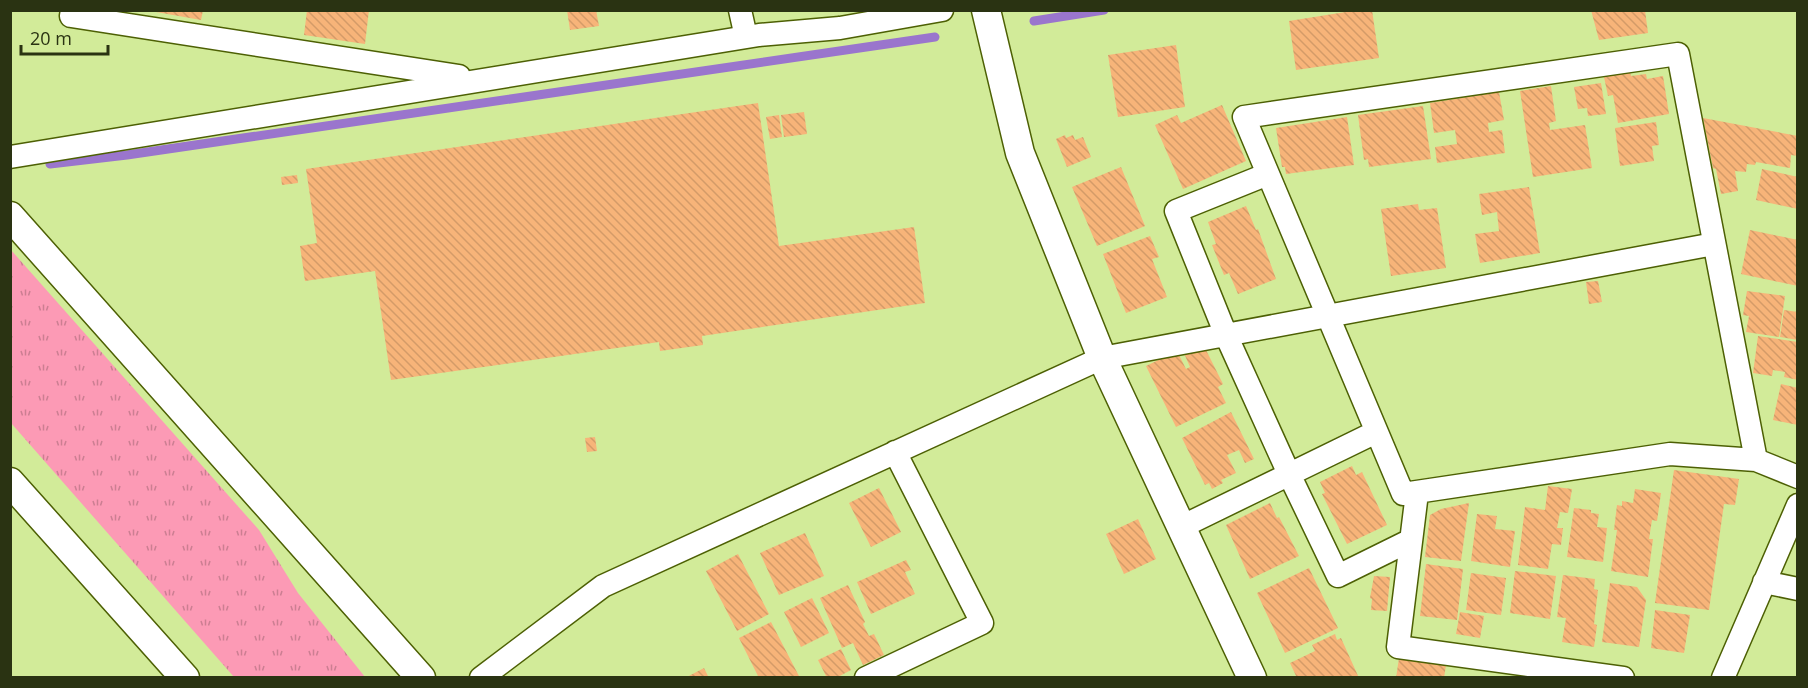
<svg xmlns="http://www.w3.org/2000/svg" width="1808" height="688" viewBox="0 0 1808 688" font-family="'Open Sans',sans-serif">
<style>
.grass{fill:url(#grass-tufts)}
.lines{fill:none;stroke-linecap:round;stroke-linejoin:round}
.stream{stroke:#9a75cd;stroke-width:9}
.building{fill:url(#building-back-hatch)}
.minor-casing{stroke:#4d6004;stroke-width:25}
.tertiary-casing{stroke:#4d6004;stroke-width:31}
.minor{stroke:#fff;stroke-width:22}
.tertiary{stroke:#fff;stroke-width:28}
</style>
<defs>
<pattern id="grass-tufts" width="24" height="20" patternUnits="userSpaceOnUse" patternTransform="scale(1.5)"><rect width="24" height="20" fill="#fc9ab5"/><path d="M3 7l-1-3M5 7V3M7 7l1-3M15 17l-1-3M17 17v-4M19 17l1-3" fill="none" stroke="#cc7e92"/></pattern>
<pattern id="building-back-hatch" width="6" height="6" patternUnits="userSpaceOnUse" patternTransform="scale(1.5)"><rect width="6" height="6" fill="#f7b479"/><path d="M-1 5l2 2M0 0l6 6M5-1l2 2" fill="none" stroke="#d49b68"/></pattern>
</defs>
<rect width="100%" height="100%" fill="#d2eb99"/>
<!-- grass -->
<path class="grass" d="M 11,250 L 259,530 L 298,593 L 365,677 L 234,677 L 11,423 Z"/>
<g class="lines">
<!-- stream -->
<path class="stream" d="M 1034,21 L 1104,10
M 50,164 L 127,155 L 935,37"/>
</g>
<!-- building -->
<path class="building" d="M 145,10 L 203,10 L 201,20 Z
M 307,10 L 369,10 L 365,44 L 304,35 Z
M 567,10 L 596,10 L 599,26 L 570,30 Z
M 1358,10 L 1372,10 L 1379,58 L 1296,70 L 1289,21 Z
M 1591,10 L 1645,10 L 1648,33 L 1599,40 Z
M 1176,45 L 1185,107 L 1118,117 L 1108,55 Z
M 1630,72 L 1631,76 L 1646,74 L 1647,79 L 1663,76 L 1669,114 L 1618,123 L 1613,95 L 1608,96 L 1604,77 Z
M 1601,83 L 1606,114 L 1588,116 L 1587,108 L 1578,109 L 1574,87 Z
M 1551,86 L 1556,121 L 1549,123 L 1550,130 L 1585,125 L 1592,168 L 1533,177 L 1520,91 Z
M 1499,92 L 1504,120 L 1488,123 L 1489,132 L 1502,130 L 1505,153 L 1437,163 L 1435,147 L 1457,144 L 1455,130 L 1434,133 L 1430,103 Z
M 758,103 L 779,246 L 914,227 L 925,303 L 702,336 L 703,345 L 660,351 L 659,342 L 391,380 L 375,271 L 305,281 L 300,246 L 317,243 L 306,169 Z
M 1222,105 L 1246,161 L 1183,189 L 1155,125 L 1177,115 L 1181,123 Z
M 1423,106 L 1431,159 L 1369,167 L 1368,159 L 1364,160 L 1358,115 Z
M 804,112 L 807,134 L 784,137 L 781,115 Z
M 779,115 L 782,137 L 770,139 L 766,117 Z
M 1347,117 L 1354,165 L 1286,174 L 1285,167 L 1282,167 L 1276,128 Z
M 1703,118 L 1798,136 L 1798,156 L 1791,155 L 1790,168 L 1756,162 L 1755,165 L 1747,164 L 1746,172 L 1735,171 L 1738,191 L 1721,194 L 1716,169 L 1713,168 Z
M 1656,122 L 1659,145 L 1652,146 L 1654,161 L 1620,166 L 1615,128 Z
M 1065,135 L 1066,138 L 1073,135 L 1075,140 L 1083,137 L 1091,157 L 1067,167 L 1056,139 Z
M 1121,167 L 1145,226 L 1097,246 L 1072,187 Z
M 1762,169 L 1798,177 L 1798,209 L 1756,200 Z
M 297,175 L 298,183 L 282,185 L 281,177 Z
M 1529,187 L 1540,253 L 1480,263 L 1475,234 L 1499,231 L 1497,212 L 1482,215 L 1479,194 Z
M 1418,204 L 1419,210 L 1437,208 L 1446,268 L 1391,276 L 1381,209 Z
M 1246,206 L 1256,230 L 1258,229 L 1276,279 L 1238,294 L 1229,273 L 1224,275 L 1212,245 L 1216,244 L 1208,222 Z
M 1750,230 L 1798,240 L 1798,286 L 1741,274 Z
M 1150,236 L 1159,257 L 1152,259 L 1167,297 L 1126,313 L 1103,254 Z
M 1598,281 L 1602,302 L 1589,304 L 1586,282 Z
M 1747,291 L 1785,296 L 1779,337 L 1746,332 L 1749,316 L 1743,315 Z
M 1784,310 L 1798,312 L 1798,340 L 1780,337 Z
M 1758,336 L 1798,342 L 1798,380 L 1784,377 L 1785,372 L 1773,370 L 1772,376 L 1753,373 Z
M 1205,348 L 1223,384 L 1218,387 L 1226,403 L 1176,427 L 1146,366 L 1177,351 L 1186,369 L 1190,367 L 1183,351 Z
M 1781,384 L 1798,388 L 1798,425 L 1773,420 Z
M 1231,412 L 1254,459 L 1245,463 L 1239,450 L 1227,455 L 1236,473 L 1221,480 L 1223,483 L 1212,489 L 1209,483 L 1205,485 L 1182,438 Z
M 595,437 L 597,451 L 587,452 L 585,438 Z
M 1352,466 L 1356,475 L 1362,472 L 1387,525 L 1347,544 L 1322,494 L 1325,493 L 1320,482 Z
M 1674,470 L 1739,479 L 1735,505 L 1724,504 L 1709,610 L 1655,603 Z
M 1548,486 L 1572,489 L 1568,513 L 1560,512 L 1557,528 L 1563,528 L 1561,545 L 1552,544 L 1548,569 L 1518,565 L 1525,507 L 1545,510 Z
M 879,488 L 901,532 L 871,547 L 849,503 Z
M 1635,489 L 1661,493 L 1657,521 L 1652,520 L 1649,539 L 1653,539 L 1648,577 L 1611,571 L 1617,530 L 1614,530 L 1617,505 L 1622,506 L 1622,501 L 1633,503 Z
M 1270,503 L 1277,518 L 1279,517 L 1299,556 L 1250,579 L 1226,525 Z
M 1469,503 L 1461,561 L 1425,557 L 1430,515 L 1441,509 Z
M 1574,508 L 1591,510 L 1591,513 L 1599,514 L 1597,527 L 1607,528 L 1603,562 L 1567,557 Z
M 1477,514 L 1497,516 L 1495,529 L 1515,531 L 1510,567 L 1471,561 Z
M 1138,519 L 1156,559 L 1124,574 L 1106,534 Z
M 805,533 L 824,576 L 779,595 L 760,553 Z
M 738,554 L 769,614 L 737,631 L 706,571 Z
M 906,560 L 911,570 L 905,572 L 915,594 L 871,614 L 857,582 Z
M 1426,564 L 1463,569 L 1457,620 L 1420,616 Z
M 1309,568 L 1338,628 L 1285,653 L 1257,593 Z
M 1515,571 L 1556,576 L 1550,619 L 1510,613 Z
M 1471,573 L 1506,578 L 1501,615 L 1466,610 Z
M 1563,575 L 1595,579 L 1594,589 L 1598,590 L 1594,624 L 1597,625 L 1594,647 L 1562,642 L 1566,618 L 1557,617 Z
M 1374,576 L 1390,577 L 1387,611 L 1371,610 L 1372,599 L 1370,598 Z
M 1610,583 L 1637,587 L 1646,600 L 1639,647 L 1602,642 Z
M 848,585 L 865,622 L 863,624 L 869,636 L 874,634 L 884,655 L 863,665 L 853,643 L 842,648 L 820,598 Z
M 812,598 L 829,633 L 801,647 L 784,612 Z
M 1655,610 L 1690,615 L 1684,653 L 1651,648 Z
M 1460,612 L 1484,616 L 1480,638 L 1456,634 Z
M 771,622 L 800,678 L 759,678 L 739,638 Z
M 1335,634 L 1337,640 L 1341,638 L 1359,678 L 1297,678 L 1290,663 L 1315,651 L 1312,645 Z
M 841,649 L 851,670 L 836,678 L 827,678 L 818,660 Z
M 1399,658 L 1446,665 L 1444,678 L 1396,678 Z
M 704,668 L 709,678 L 685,678 Z"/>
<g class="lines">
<defs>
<path id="minor" d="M 72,10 L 71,16 L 459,76
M 740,10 L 746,37
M 10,157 L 759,35 L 840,28 L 942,10
M 1268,174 L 1176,211 L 1226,335 L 1289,474 L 1338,576 L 1411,540
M 1756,460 L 1670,454 L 1403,494 L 1244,117 L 1678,54 L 1756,460 L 1798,477
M 1417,493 L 1398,647 L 1623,678
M 1181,527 L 1376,432
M 1764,582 L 1798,589
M 481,678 L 603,586 L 1102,358 L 1714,244
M 866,678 L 982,623 L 895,452
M 1723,678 L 1798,505"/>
<path id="tertiary" d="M 986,10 L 1020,153 L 1102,358 L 1252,678
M 10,216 L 421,678
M 10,482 L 185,678"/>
</defs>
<!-- minor casing -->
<use href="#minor" class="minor-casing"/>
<!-- tertiary casing -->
<use href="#tertiary" class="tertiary-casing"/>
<!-- minor -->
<use href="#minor" class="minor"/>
<!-- tertiary -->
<use href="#tertiary" class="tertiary"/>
</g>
<!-- border -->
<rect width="1808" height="688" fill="none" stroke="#2a3312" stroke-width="24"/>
<!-- scale -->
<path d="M21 45v9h87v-9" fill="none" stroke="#2a3312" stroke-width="3"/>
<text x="30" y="45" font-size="18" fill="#2a3312" stroke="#d2eb99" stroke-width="4.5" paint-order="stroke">20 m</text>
</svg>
